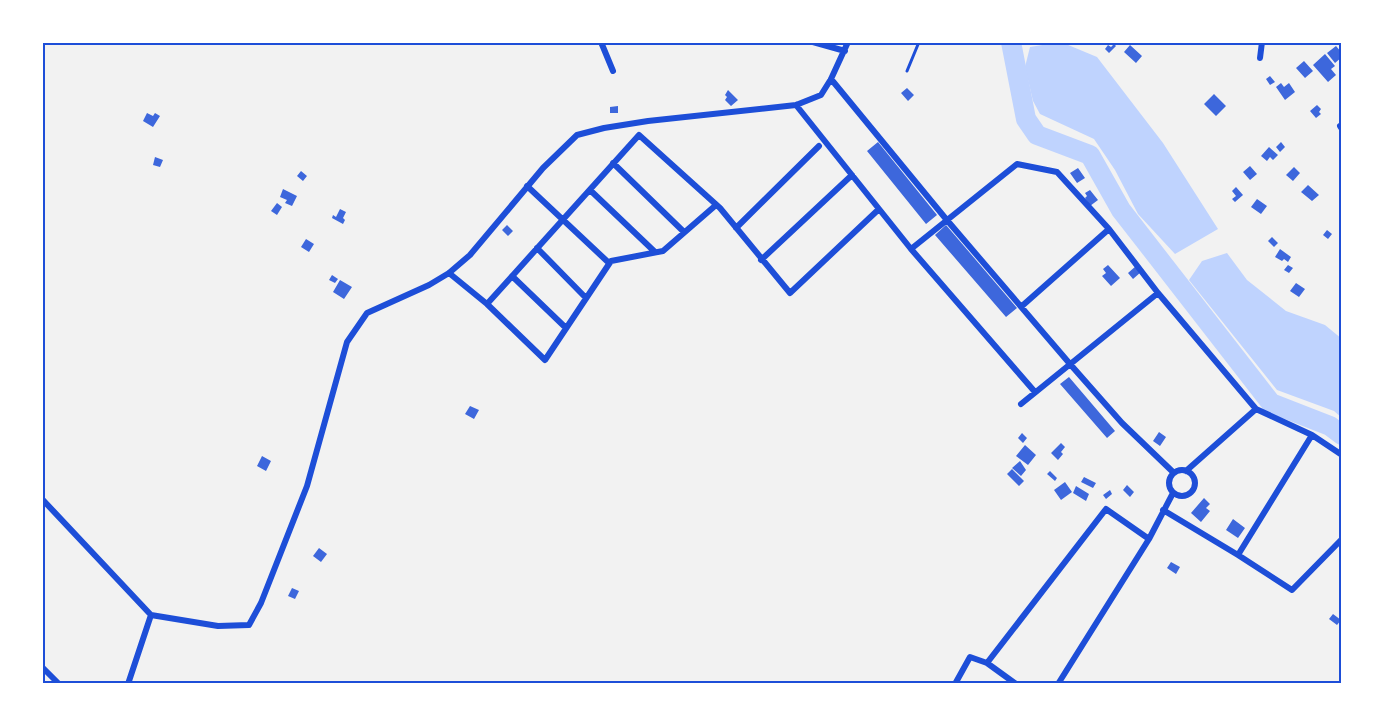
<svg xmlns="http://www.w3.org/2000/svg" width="1384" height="726" viewBox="0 0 1384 726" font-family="'Nunito Sans',sans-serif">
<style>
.water{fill:#bfd3fe}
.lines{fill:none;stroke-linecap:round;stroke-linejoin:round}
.river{stroke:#bfd3fe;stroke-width:20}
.building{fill:#3d67dc}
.service{stroke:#1d4ed8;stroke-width:3}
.minor{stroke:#1d4ed8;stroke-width:6}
.neatline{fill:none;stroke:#1d4ed8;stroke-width:2}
</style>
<rect width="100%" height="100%" fill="#f2f2f2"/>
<!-- water -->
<path class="water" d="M 1061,42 L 1097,57 L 1163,143 L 1218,229 L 1175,254 L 1138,214 L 1115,170 L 1094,139 L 1040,114 L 1033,101 L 1025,67 L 1030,47 Z
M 1227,253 L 1247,280 L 1286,311 L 1325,325 L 1342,339 L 1342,418 L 1334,411 L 1277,390 L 1189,280 L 1202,261 Z"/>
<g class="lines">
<!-- river -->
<path class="river" d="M 1011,42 L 1026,119 L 1037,135 L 1090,155 L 1121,210 L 1271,403 L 1330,426 L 1342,435"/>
</g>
<!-- building -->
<path class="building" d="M 1114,44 L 1116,46 L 1109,53 L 1105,49 L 1108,45 L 1111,47 Z
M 1130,45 L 1142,56 L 1136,63 L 1124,52 Z
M 1336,46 L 1342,53 L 1342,57 L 1335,63 L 1327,53 Z
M 1325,54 L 1335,66 L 1331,69 L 1336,75 L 1328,82 L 1313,65 Z
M 1304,61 L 1313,71 L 1305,78 L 1296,68 Z
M 1270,76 L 1275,82 L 1270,85 L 1266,79 Z
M 1281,83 L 1284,87 L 1289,83 L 1295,92 L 1285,100 L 1276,87 Z
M 907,88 L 914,95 L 908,101 L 901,93 Z
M 728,90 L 738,100 L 731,106 L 725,100 L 727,97 L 725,95 Z
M 1214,94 L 1226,106 L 1216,116 L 1204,104 Z
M 1317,105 L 1321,109 L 1319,112 L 1321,114 L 1316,118 L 1310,111 Z
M 618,106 L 618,113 L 610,113 L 610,107 Z
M 147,113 L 153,116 L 155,113 L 160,116 L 153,127 L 143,121 Z
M 878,142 L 937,215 L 926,224 L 867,151 Z
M 1281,142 L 1285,147 L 1280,152 L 1276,147 Z
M 1269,147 L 1278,155 L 1273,160 L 1270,157 L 1267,161 L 1261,156 Z
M 155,157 L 163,160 L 160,167 L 153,165 Z
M 1250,166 L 1257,174 L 1250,180 L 1243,172 Z
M 1294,167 L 1300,173 L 1293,181 L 1286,175 Z
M 1078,168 L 1085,178 L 1077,183 L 1070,173 Z
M 301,171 L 307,176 L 303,181 L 297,176 Z
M 1308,185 L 1319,195 L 1312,201 L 1301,192 Z
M 1236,187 L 1243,195 L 1235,202 L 1232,199 L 1236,196 L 1232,191 Z
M 283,189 L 297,196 L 292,206 L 285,203 L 287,200 L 280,197 Z
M 1090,190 L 1098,200 L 1090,206 L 1085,198 L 1087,196 L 1085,193 Z
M 1257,199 L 1267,206 L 1261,214 L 1251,207 Z
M 277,203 L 282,207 L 277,215 L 271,211 Z
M 340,209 L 346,212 L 343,218 L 345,220 L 343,224 L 332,218 L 333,215 L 336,217 Z
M 507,225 L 513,231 L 508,236 L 502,230 Z
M 946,225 L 1017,308 L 1006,317 L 935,235 Z
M 1327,230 L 1332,234 L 1328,239 L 1323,235 Z
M 1272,237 L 1278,243 L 1274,247 L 1268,241 Z
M 306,239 L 314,244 L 309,252 L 301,247 Z
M 1280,249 L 1291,257 L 1288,262 L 1284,259 L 1282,261 L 1275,257 Z
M 1108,265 L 1120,278 L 1111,286 L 1102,276 L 1106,273 L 1103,269 Z
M 1288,265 L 1293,268 L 1289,273 L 1284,270 Z
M 1136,266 L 1141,272 L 1133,279 L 1128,273 Z
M 332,275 L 338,279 L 335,283 L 329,280 Z
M 340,280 L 352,287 L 344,299 L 333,292 Z
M 1296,283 L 1305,289 L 1299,297 L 1290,291 Z
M 1069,377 L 1115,431 L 1107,438 L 1060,384 Z
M 470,406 L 479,410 L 474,419 L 465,414 Z
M 1159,432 L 1166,437 L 1160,446 L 1153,441 Z
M 1022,433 L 1027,438 L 1023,443 L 1018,438 Z
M 1061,443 L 1065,447 L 1061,452 L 1063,454 L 1058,460 L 1051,453 Z
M 1025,445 L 1036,455 L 1028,465 L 1016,456 Z
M 262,456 L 271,461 L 266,471 L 257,466 Z
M 1020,461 L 1026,470 L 1021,476 L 1012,468 Z
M 1012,469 L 1024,481 L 1019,486 L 1007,474 Z
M 1050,471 L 1057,478 L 1055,481 L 1047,474 Z
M 1084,477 L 1096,483 L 1093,488 L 1081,482 Z
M 1065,482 L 1072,492 L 1061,500 L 1054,490 Z
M 1127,485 L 1134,492 L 1130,497 L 1123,490 Z
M 1076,486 L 1089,494 L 1086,501 L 1073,493 Z
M 1110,490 L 1112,494 L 1106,499 L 1103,495 Z
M 1204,498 L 1210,504 L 1206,508 L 1210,511 L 1201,522 L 1191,513 Z
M 1233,519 L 1245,528 L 1238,538 L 1226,530 Z
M 319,548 L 327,554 L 321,562 L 313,556 Z
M 1171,562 L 1180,567 L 1176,574 L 1167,568 Z
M 292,588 L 299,591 L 295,599 L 288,596 Z
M 1333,614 L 1341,620 L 1337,625 L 1329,619 Z"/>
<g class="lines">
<!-- service -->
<path class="service" d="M 907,71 L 919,42"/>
<!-- minor -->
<path class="minor" d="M 601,42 L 613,71
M 813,42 L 845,51
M 1260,58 L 1262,42
M 831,79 L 946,219 L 1070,364 L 1122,423 L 1174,473
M 796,105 L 911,249
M 1342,125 L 1340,126 L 1342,129
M 613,163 L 684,232
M 527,186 L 609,263
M 590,190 L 655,252
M 736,228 L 819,146
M 537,248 L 586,298
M 761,260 L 852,175
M 449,273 L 487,304 L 545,360 L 611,261 L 663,251 L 716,205
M 512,276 L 566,328
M 487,304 L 639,135 L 720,208 L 790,293 L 879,209
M 1022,306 L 1109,229
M 1035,392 L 911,249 L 1017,164 L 1057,172 L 1109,229 L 1158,293 L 1256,409 L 1312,435 L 1238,555
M 1021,404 L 1158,293
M 1312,435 L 1342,455
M1169 483a13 13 0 1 1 26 0a13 13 0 1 1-26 0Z
M 1186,471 L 1256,409
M 42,499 L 151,615 L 128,684
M 1163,510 L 1238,555 L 1292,590 L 1342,539
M 151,615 L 218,626 L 249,625 L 261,603 L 307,486 L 347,342 L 367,313 L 429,285 L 449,273 L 470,255 L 543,168 L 577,135 L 604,128 L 648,121 L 796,105 L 821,95 L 831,79 L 848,42
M 42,667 L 59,684
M 955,684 L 970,657 L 987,663
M 1016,684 L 987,663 L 1106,509 L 1149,539
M 1058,684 L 1149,539 L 1173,493"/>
</g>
<!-- border -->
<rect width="1384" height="726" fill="none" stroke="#ffffff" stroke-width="87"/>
<rect x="44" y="44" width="1296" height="638" class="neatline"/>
</svg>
